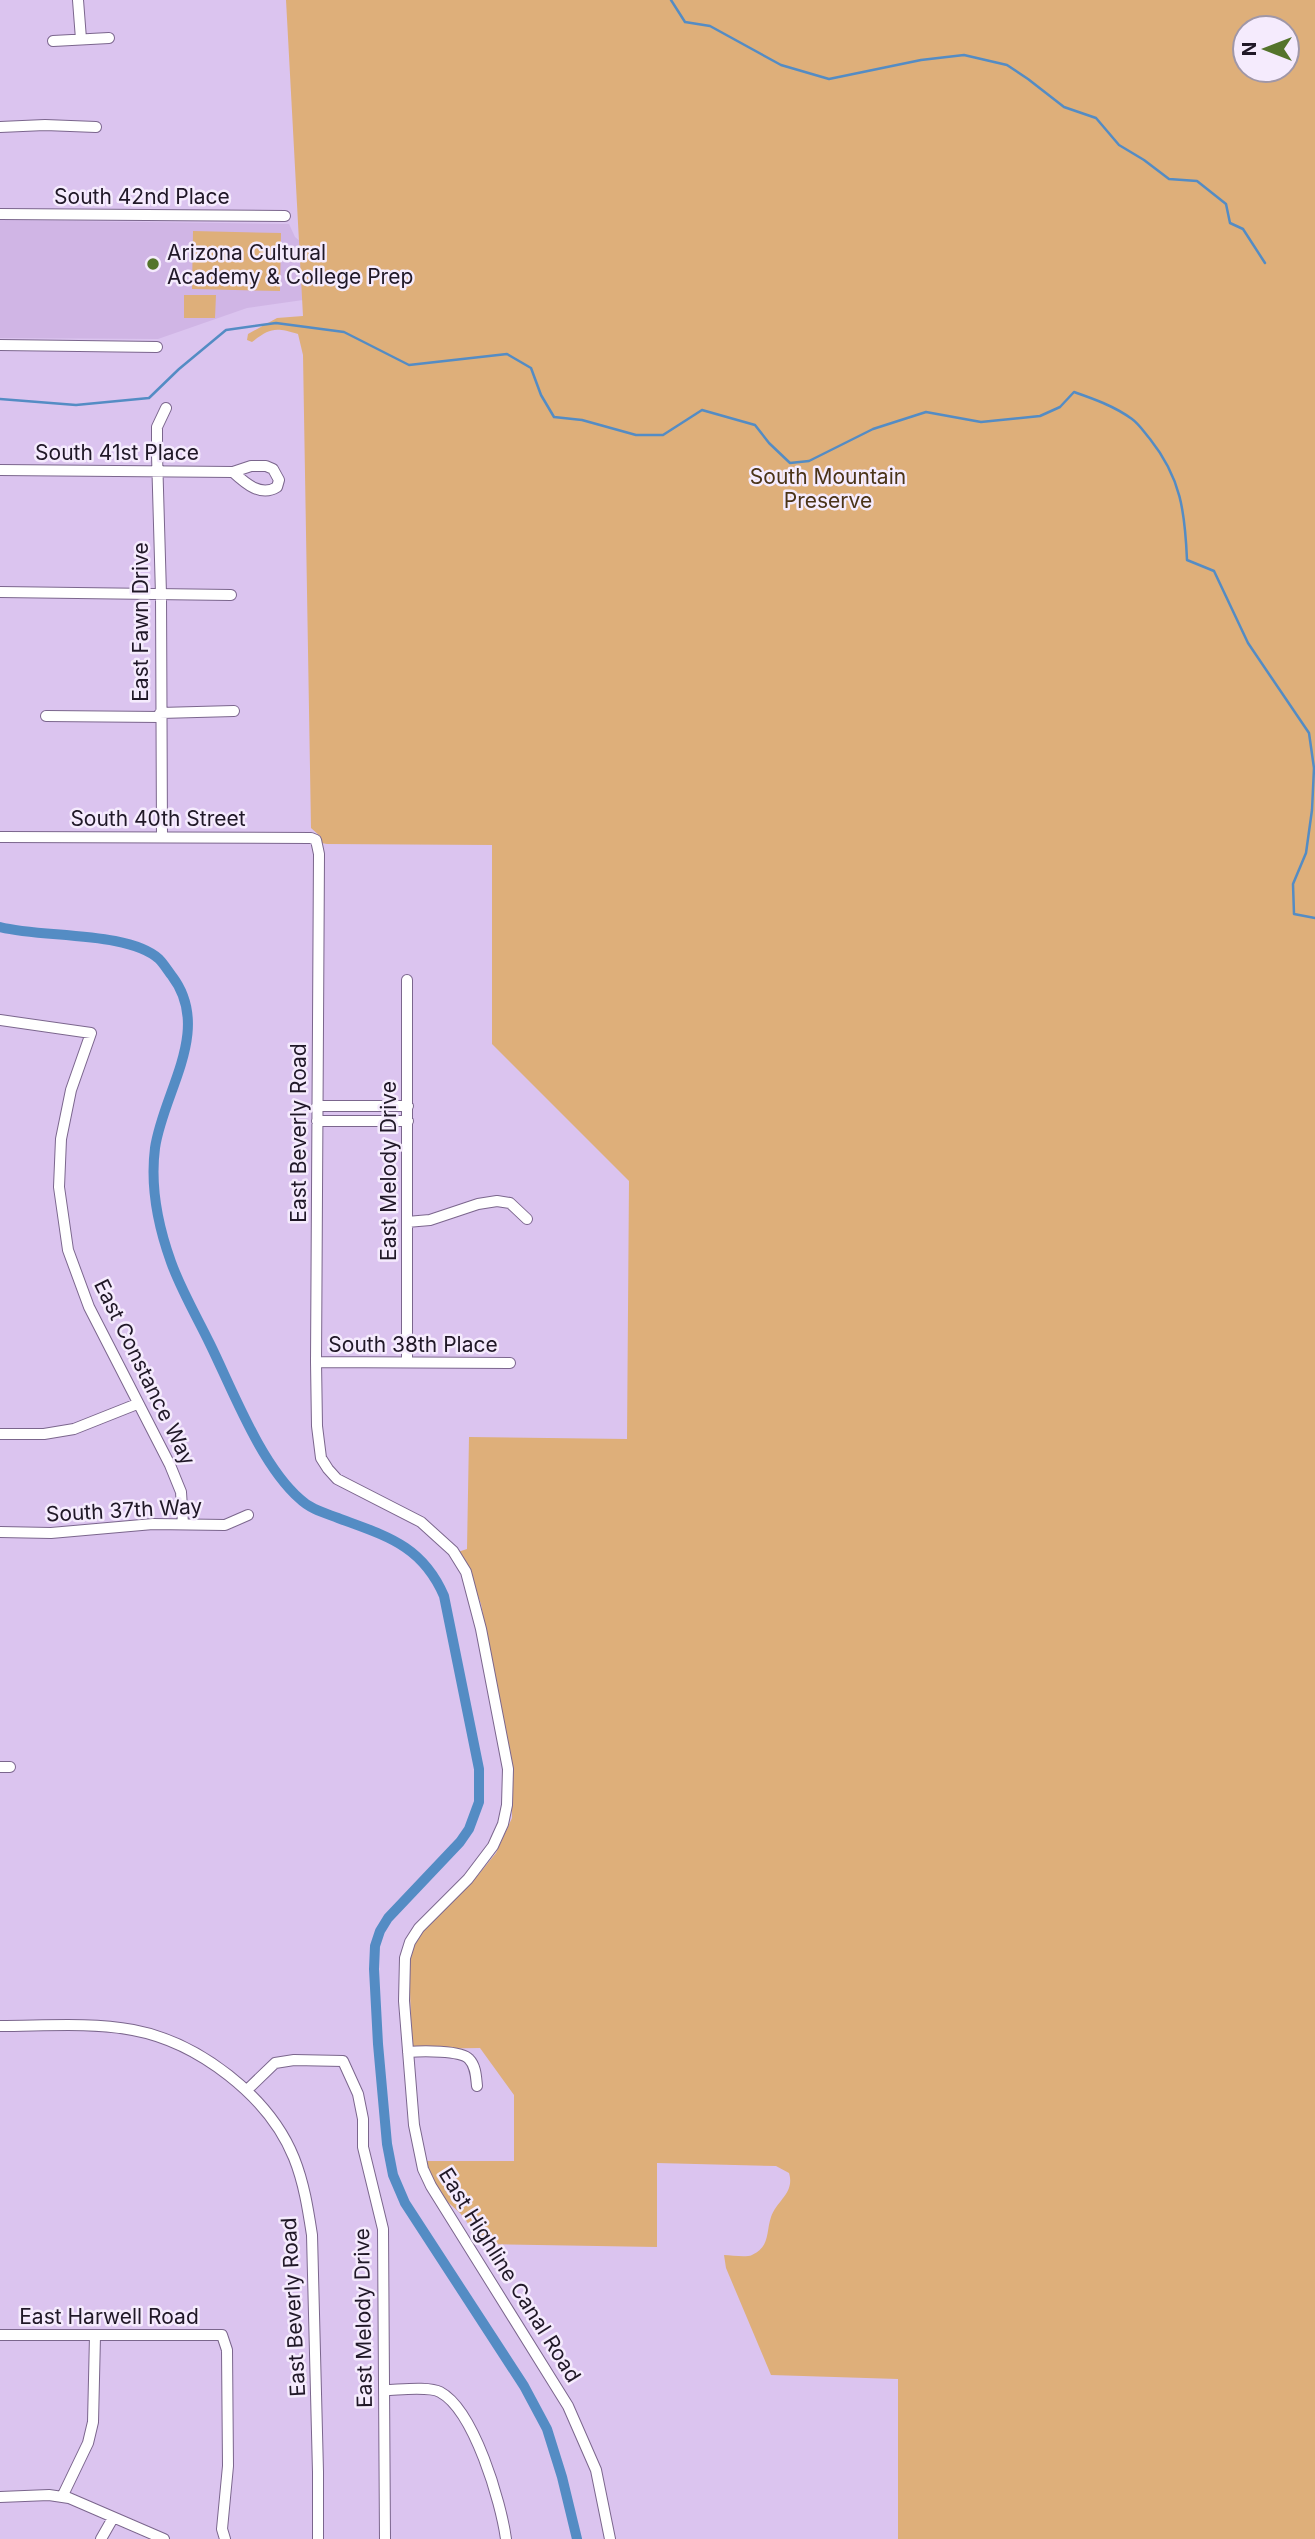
<svg xmlns="http://www.w3.org/2000/svg" width="1315" height="2539" viewBox="0 0 1315 2539" font-family="Inter,sans-serif">
<style>
.built{fill:#d0b5e5}
.green{fill:#deaf7a;fill-rule:evenodd}
.lines{fill:none;stroke-linecap:round;stroke-linejoin:round}
.stream{stroke:#548cc4;stroke-width:2.5}
.canal{stroke:#548cc4;stroke-width:10}
.minor-casing{stroke:#7b668d;stroke-width:12}
.minor{stroke:#fff;stroke-width:10}
.poi-dot{fill:#54742b;stroke:#f5ebfd;stroke-width:2.5}
.labels{text-anchor:middle;dominant-baseline:central;stroke-width:5;stroke-linejoin:round;paint-order:stroke}
.street-label{font-size:21px;fill:#201827;stroke:#f5ebfd}
.poi-label{font-size:21px;fill:#201827;stroke:#f5ebfd;text-anchor:start}
.park-label{font-size:21px;fill:#4b3418;stroke:#f5ebfd}
</style>
<rect width="100%" height="100%" fill="#dbc4ef"/>
<!-- built -->
<path class="built" d="M 0,220 L 289,224 L 295,237 L 307,247 L 310,299 L 247,308 L 158,339 L 0,338 Z"/>
<!-- green -->
<path class="green" d="M 286,0 L 1315,0 L 1315,2539 L 898,2539 L 898,2379 L 771,2375 L 726,2268 L 724,2255 C 732,2255 745,2258 752,2255 C 770,2247 766,2232 771,2217 C 777,2200 795,2193 789,2173 L 776,2166 L 657,2163 L 657,2247 L 484,2244 L 460,2213 L 441,2196 L 425,2161 L 514,2161 L 514,2095 L 480,2048 L 420,2049 L 412,2046 L 409,1965 L 412,1948 L 421,1931 L 479,1874 L 496,1853 L 512,1818 L 512,1767 L 481,1604 L 471,1577 L 458,1552 L 467,1549 L 469,1437 L 627,1439 L 629,1181 L 492,1044 L 492,845 L 327,844 L 321,843 L 321,837 L 311,828 L 303,355 L 298,334 C 275,327 270,328 252,342 L 247,340 L 248,334 L 277,318 L 303,316 ZM 1245,28 L 1287,28 L 1287,70 L 1245,70 Z
M 193,231 L 281,233 L 280,291 L 192,289 Z
M 184,295 L 216,295 L 215,318 L 184,318 Z"/>
<g class="lines">
<!-- stream -->
<path class="stream" d="M 671,0 L 685,22 L 710,26 L 781,65 L 829,79 L 921,60 L 964,55 L 1007,65 L 1028,79 L 1064,107 L 1096,118 L 1119,145 L 1144,160 L 1169,179 L 1197,181 L 1226,204 L 1230,223 L 1243,229 L 1265,263
M 0,399 L 76,405 L 149,398 L 179,369 L 226,330 L 276,323 L 344,332 L 409,365 L 507,354 L 531,368 L 541,395 L 554,417 L 582,420 L 636,435 L 663,435 L 702,410 L 755,425 L 769,443 L 790,463 L 809,461 L 873,429 L 926,412 L 981,422 L 1040,416 L 1060,407 L 1074,392 C 1094,399 1114,406 1132,419 C 1139,424 1144,432 1150,439 C 1181,478 1185,512 1187,560 L 1214,571 L 1248,643 L 1309,733 L 1314,768 L 1312,810 L 1306,853 L 1293,884 L 1294,914 L 1315,918"/>
<!-- canal -->
<path class="canal" d="M 0,927 C 42,938 128,931 159,959 C 164,964 168,971 172,976 C 213,1030 163,1092 155,1148 C 150,1187 158,1226 171,1262 C 181,1290 197,1317 210,1344 C 233,1391 261,1465 300,1499 C 310,1509 325,1513 338,1518 C 386,1536 422,1545 444,1596 L 479,1769 L 479,1802 L 469,1829 L 460,1842 L 388,1918 L 380,1931 L 375,1946 L 374,1969 L 378,2044 L 387,2144 L 393,2175 L 405,2203 L 524,2386 L 547,2429 L 562,2477 L 577,2539"/>
<defs>
<path id="minor" d="M 78,0 L 81,39
M 53,41 L 109,38
M 0,127 L 45,125 L 96,127
M 0,214 L 285,216
M 0,345 L 157,347
M 0,470 L 233,472 L 251,466 L 266,466 L 273,469 L 279,480 L 277,487 C 261,497 246,484 233,472
M 0,592 L 231,595
M 160,713 L 234,711
M 46,716 L 160,717
M 0,837 L 311,838 L 316,840 L 319,854 L 316,1362 L 317,1426 L 321,1458 L 328,1469 L 337,1479 L 421,1522 L 453,1551 L 466,1572 L 481,1629 L 508,1769 L 507,1805 L 503,1824 L 493,1846 L 468,1879 L 419,1928 L 410,1942 L 405,1958 L 404,2001 L 414,2125 L 423,2169 L 431,2186 L 568,2406 L 596,2470 L 610,2539
M 162,837 L 161,594 L 157,455 L 157,427 L 166,408
M 407,980 L 407,1362
M 0,1020 L 91,1033 L 71,1090 L 61,1139 L 59,1187 L 68,1250 L 89,1307 L 170,1465 L 181,1492 L 183,1524
M 317,1106 L 408,1106
M 317,1121 L 408,1121
M 407,1222 L 430,1220 L 478,1204 L 497,1201 L 510,1203 L 527,1219
M 316,1362 L 510,1363
M 0,1434 L 44,1434 L 74,1429 L 137,1404
M 0,1532 L 51,1533 L 153,1524 L 225,1525 L 248,1515
M 0,1767 L 10,1767
M 0,2026 C 44,2026 90,2022 133,2030 C 198,2042 269,2096 294,2158 C 304,2183 308,2209 312,2235 L 318,2472 L 318,2539
M 408,2052 C 421,2051 461,2050 469,2059 C 476,2066 476,2077 477,2086
M 247,2090 L 275,2063 L 294,2060 L 343,2061 L 358,2094 L 363,2119 L 363,2147 L 383,2229 L 385,2539
M 0,2335 L 222,2335 L 227,2350 L 228,2466 L 222,2529 L 225,2539
M 385,2390 C 398,2390 429,2386 440,2392 C 474,2410 501,2502 506,2539
M 0,2497 L 49,2495 L 69,2498 L 164,2539
M 62,2497 L 88,2443 L 93,2422 L 95,2336
M 101,2539 L 113,2518"/>
</defs>
<!-- minor casing -->
<use href="#minor" class="minor-casing"/>
<!-- minor -->
<use href="#minor" class="minor"/>
</g>
<!-- markers -->
<circle class="poi-dot" cx="153" cy="264" r="7"/>
<g class="labels">
<!-- street labels -->
<g class="street-label">
<text x="142" y="196">South 42nd Place</text>
<text x="117" y="452">South 41st Place</text>
<text transform="translate(140 622) rotate(-90)">East Fawn Drive</text>
<text x="158" y="818">South 40th Street</text>
<text transform="translate(298 1133) rotate(-90)">East Beverly Road</text>
<text transform="translate(388 1171) rotate(-90)">East Melody Drive</text>
<text x="413" y="1344">South 38th Place</text>
<text transform="translate(145 1372) rotate(64)">East Constance Way</text>
<text transform="translate(124 1510) rotate(-3)">South 37th Way</text>
<text transform="translate(510 2275) rotate(58)">East Highline Canal Road</text>
<text transform="translate(293 2307) rotate(-93)">East Beverly Road</text>
<text x="109" y="2316">East Harwell Road</text>
<text transform="translate(363 2318) rotate(-91)">East Melody Drive</text>
</g>
<!-- poi labels -->
<g class="poi-label">
<text x="167" y="252">Arizona Cultural<tspan x="167" dy="24">Academy &amp; College Prep</tspan></text>
</g>
<!-- park labels -->
<g class="park-label">
<text x="828" y="476">South Mountain<tspan x="828" dy="24">Preserve</tspan></text>
</g>
</g>
<!-- north arrow -->
<g transform="translate(1266 49) rotate(270)"><circle r="33" fill="#f5ebfd" stroke="#a097a7" stroke-width="2"/>
<path d="M0-5L12 26L0 18L-12 26Z" fill="#54742b"/>
<text y="-10" font-size="19" font-weight="bold" text-anchor="middle" fill="#201827">N</text>
</g>
</svg>
